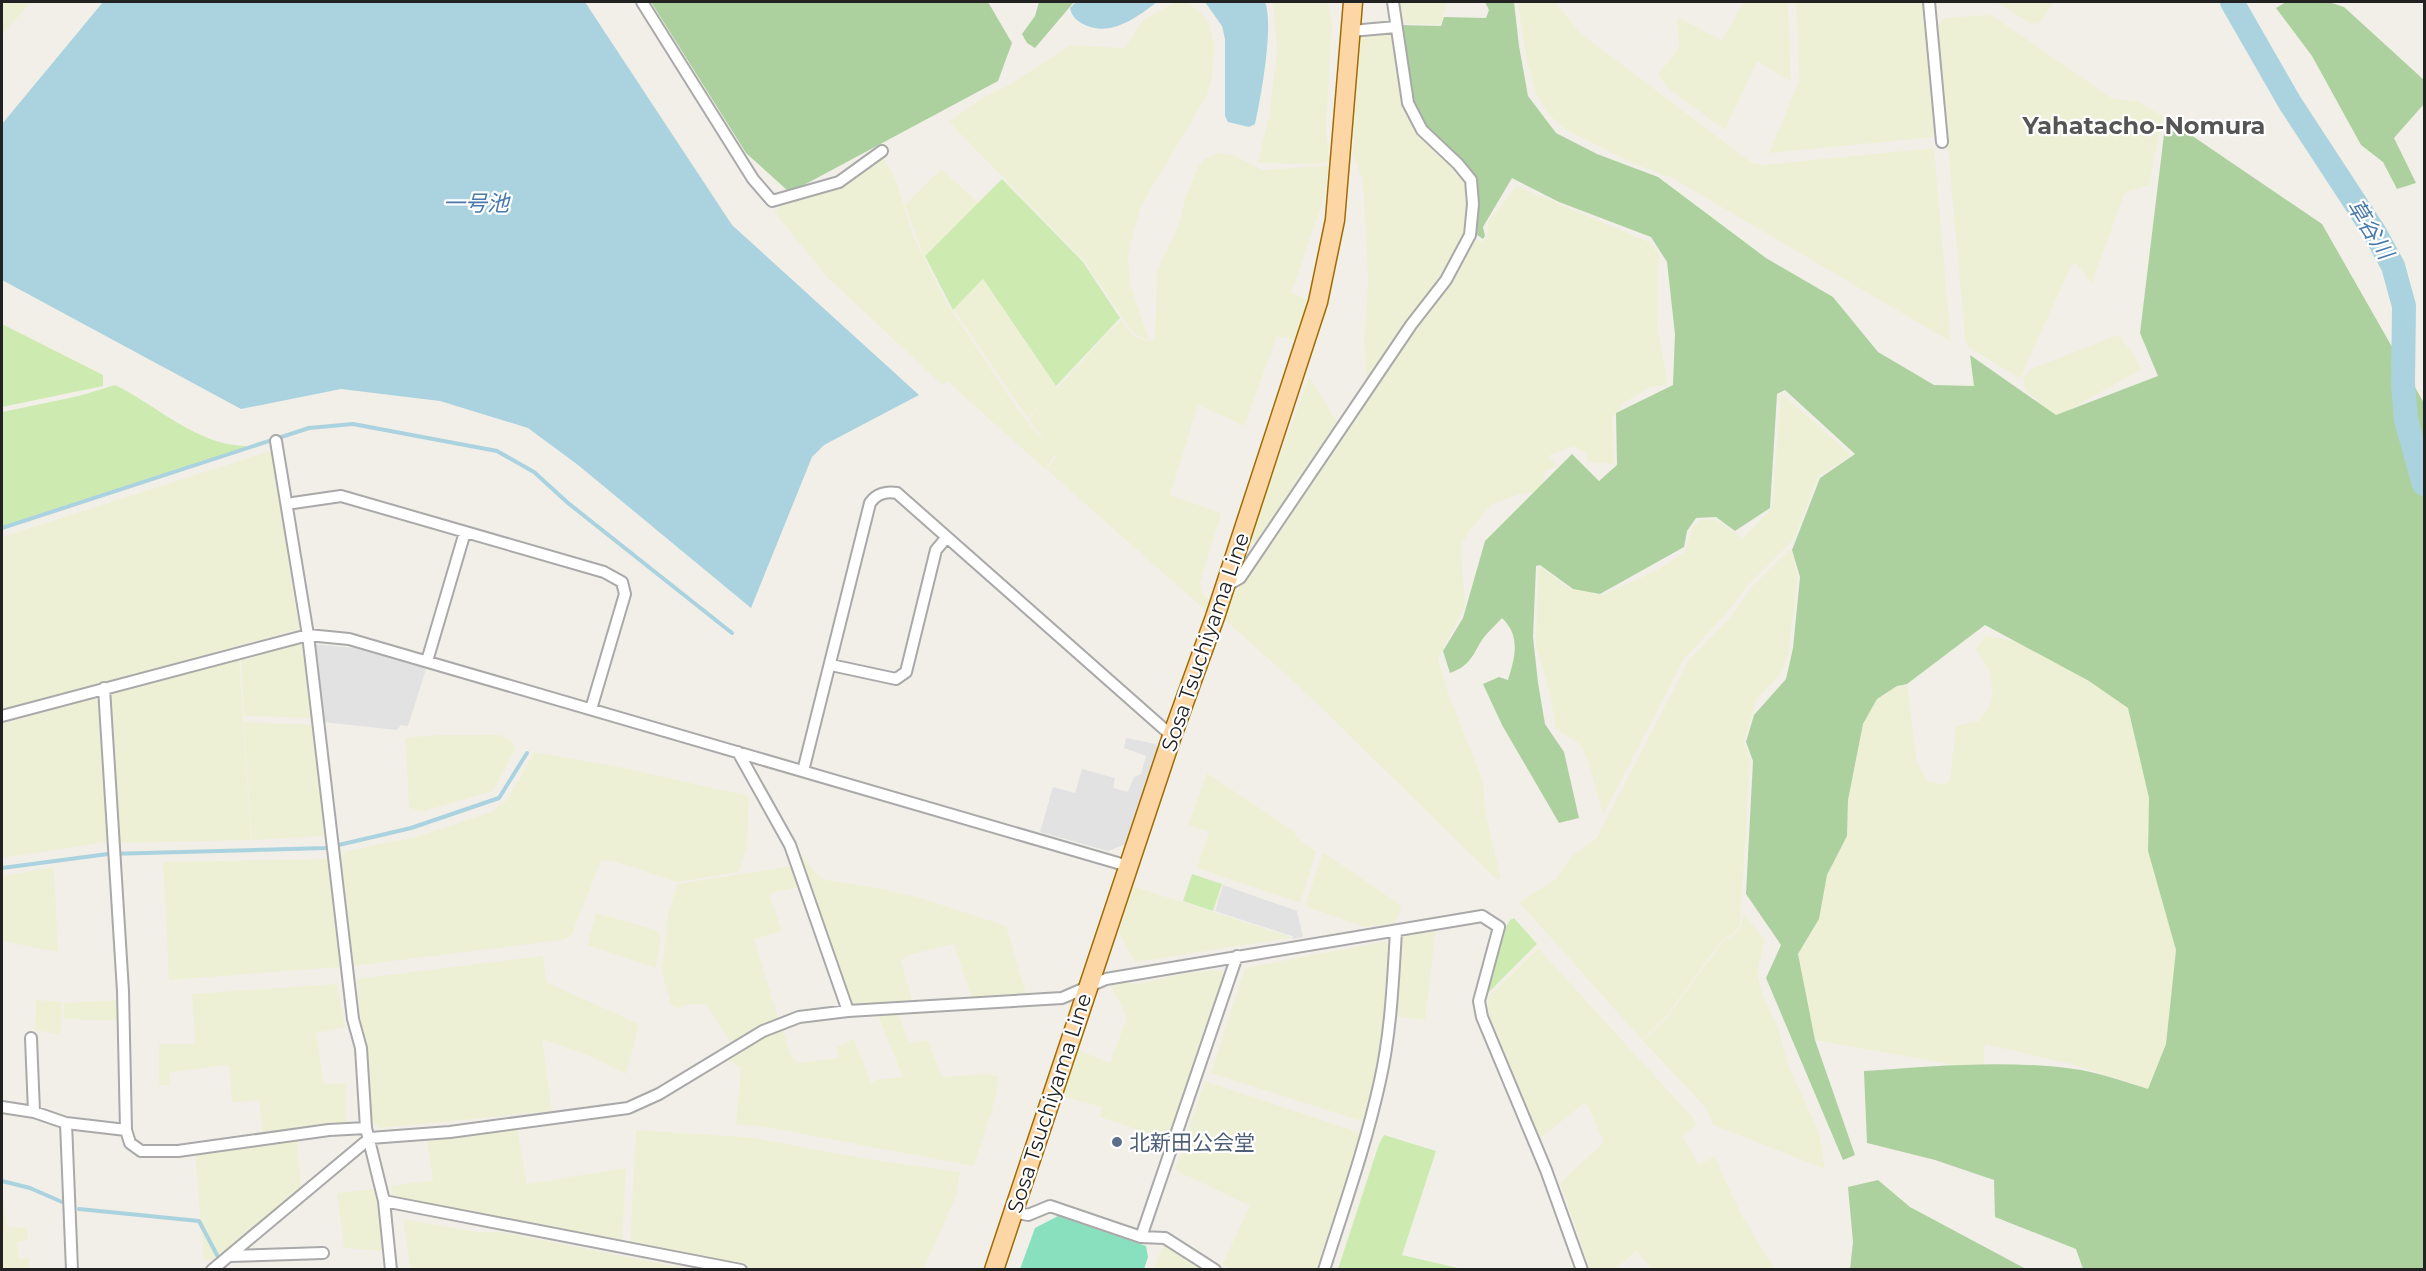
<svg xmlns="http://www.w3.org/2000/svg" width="2426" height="1271" viewBox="0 0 2426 1271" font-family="Montserrat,'Noto Sans JP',sans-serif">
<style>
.farmland{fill:#eef0d5}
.grass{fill:#cdebb0}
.forest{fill:#add19e}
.pitch{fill:#88e0be}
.parking{fill:#e2e2e2}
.water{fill:#aad3df}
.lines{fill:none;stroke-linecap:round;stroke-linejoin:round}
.stream{stroke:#aad3df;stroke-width:4}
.river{stroke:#aad3df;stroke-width:24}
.minor-casing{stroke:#a9a9a9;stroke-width:14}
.primary-casing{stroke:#a06b00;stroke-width:21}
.minor{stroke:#fff;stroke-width:10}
.primary{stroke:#fcd6a4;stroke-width:18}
.service-dot{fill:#5c6f8a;stroke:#fff;stroke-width:2}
.labels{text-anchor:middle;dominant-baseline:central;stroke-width:4.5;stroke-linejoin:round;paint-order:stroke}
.street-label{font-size:21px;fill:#222;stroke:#fff}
.service-label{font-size:21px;fill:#4e5e75;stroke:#fff;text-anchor:start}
.water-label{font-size:22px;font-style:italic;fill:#4a7aab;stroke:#fff}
.quarter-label{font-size:24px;font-weight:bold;fill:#555;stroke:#fff}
</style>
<rect width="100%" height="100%" fill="#f2efe9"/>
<!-- farmland -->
<path class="farmland" d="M 2,2 L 31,2 L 2,35 Z
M 1175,2 L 1186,2 L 1200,12 L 1209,24 L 1214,44 L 1212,77 L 1207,95 L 1141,206 L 1134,230 L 1128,256 L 1131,287 L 1149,340 L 1134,334 L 1084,261 L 949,122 L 984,97 L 1007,86 L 1071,45 L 1125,48 L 1143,20 Z
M 1273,2 L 1328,2 L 1332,23 L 1326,128 L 1329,161 L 1316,164 L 1257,163 L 1269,118 L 1277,50 Z
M 1398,2 L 1448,2 L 1440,25 L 1400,23 Z
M 1518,2 L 1555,2 L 1579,32 L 1752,163 L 1763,165 L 1934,148 L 1951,342 L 1674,179 L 1637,165 L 1566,130 L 1550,116 L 1536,93 L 1527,62 Z
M 1744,2 L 1788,2 L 1791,82 L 1757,61 L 1725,130 L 1669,89 L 1658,75 L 1679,47 L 1677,17 L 1722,40 Z
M 1796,2 L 1923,2 L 1936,132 L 1934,137 L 1769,153 L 1799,82 Z
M 1996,2 L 2054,2 L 2039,24 L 2035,22 L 2033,25 Z
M 1987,15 L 1993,16 L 2113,99 L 2137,101 L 2163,116 L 2149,185 L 2125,192 L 2092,283 L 2075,263 L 2070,268 L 2020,378 L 1968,347 L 1965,339 L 1937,26 L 1944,18 Z
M 1385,32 L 1390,33 L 1402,87 L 1466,178 L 1469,189 L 1467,230 L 1450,268 L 1367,384 L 1364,341 L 1368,281 L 1363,181 L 1353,154 L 1358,40 L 1362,35 Z
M 1219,153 L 1233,155 L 1262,170 L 1328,166 L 1328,172 L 1324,198 L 1291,293 L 1308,300 L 1296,340 L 1277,336 L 1244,426 L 1198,405 L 1170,495 L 1221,513 L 1200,583 L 1201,592 L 1212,602 L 1208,610 L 1205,610 L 1046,469 L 1056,458 L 1055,455 L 1045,469 L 947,381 L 943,385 L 936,379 L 828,278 L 774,212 L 785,203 L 805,196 L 882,156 L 895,178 L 912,233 L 944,299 L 1018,410 L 1049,448 L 1029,419 L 1045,400 L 1028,418 L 954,310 L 983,280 L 1057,388 L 1121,319 L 1133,336 L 1148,341 L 1155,338 L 1157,273 L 1180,221 L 1186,196 L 1198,167 L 1204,159 Z
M 941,169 L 979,203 L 924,256 L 905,205 Z
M 1517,186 L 1651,243 L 1659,256 L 1658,330 L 1668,385 L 1648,388 L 1624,403 L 1612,418 L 1614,464 L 1588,462 L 1586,453 L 1574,446 L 1548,456 L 1558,466 L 1545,471 L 1542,493 L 1523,493 L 1492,504 L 1470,530 L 1461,545 L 1465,607 L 1438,658 L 1449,696 L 1483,781 L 1486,814 L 1501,879 L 1496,879 L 1304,691 L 1223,618 L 1230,597 L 1257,565 L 1296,508 L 1371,389 L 1471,239 L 1475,238 L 1482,242 L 1488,236 L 1487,223 Z
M 2115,336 L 2121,337 L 2142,369 L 2056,417 L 2025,390 L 2023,378 L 2031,369 Z
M 1309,377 L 1339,425 L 1262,539 L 1246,548 Z
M 1781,393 L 1851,455 L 1818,477 L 1794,539 L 1747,586 L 1727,613 L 1684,659 L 1603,815 L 1587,757 L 1581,745 L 1556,729 L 1550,693 L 1536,646 L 1538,568 L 1541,567 L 1569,588 L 1602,595 L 1655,571 L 1685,552 L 1692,527 L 1700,520 L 1715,519 L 1743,538 L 1772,508 Z
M 273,450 L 293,595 L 300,629 L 2,710 L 2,537 Z
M 1791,548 L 1798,577 L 1788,654 L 1780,675 L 1757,698 L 1744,742 L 1750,759 L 1740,925 L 1733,934 L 1722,940 L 1667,1015 L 1642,1040 L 1519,902 L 1556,879 L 1572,856 L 1597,838 L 1688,661 L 1732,615 L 1751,588 Z
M 1986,636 L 2015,641 L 2089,681 L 2128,708 L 2149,798 L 2148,851 L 2176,950 L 2166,1044 L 2148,1089 L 2071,1064 L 1985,1044 L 1983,1070 L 1815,1040 L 1798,954 L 1819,919 L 1827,875 L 1847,836 L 1848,800 L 1863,724 L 1877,699 L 1897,686 L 1907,684 L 1917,762 L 1926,780 L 1944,785 L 1950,780 L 1956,726 L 1979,721 L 1990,705 L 1993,693 L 1989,671 L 1976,648 Z
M 302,643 L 313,718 L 244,716 L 241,659 Z
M 239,660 L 251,840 L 118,843 L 108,695 Z
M 94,698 L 98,703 L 107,842 L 2,858 L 2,724 Z
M 244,722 L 315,725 L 326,836 L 252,840 Z
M 435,735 L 499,735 L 512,741 L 516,748 L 493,791 L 421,812 L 409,807 L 405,738 Z
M 534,752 L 619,767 L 749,796 L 747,846 L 739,872 L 677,882 L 610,860 L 601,861 L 571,936 L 562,940 L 352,966 L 340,858 L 346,851 L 416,837 L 491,812 L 508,799 Z
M 1207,773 L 1295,832 L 1296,837 L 1316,852 L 1300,903 L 1197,868 L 1209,832 L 1188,825 Z
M 793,844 L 818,876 L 826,880 L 878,888 L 921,898 L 1006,926 L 1026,994 L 972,998 L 954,944 L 908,955 L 901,960 L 912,1001 L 851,1004 Z
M 1323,852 L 1402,906 L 1394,923 L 1365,927 L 1305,906 Z
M 329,859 L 340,967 L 169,980 L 163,862 Z
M 793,866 L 801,886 L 769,894 L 782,931 L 754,939 L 778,1018 L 730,1042 L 707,1005 L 692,1004 L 677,1008 L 671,1005 L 661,969 L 667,933 L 665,927 L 677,884 Z
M 54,867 L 58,952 L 2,941 L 2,876 Z
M 1132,886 L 1291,937 L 1290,938 L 1135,962 L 1119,933 Z
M 596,913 L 656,930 L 661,938 L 656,968 L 587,945 Z
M 1743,914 L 1765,940 L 1757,973 L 1762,993 L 1778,1028 L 1789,1067 L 1819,1132 L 1825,1169 L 1713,1125 L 1707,1109 L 1643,1041 L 1668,1016 L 1723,941 L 1734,935 L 1741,927 Z
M 1436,929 L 1425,1020 L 1394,1016 L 1401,937 Z
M 1387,941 L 1390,944 L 1377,1077 L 1364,1122 L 1211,1073 L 1245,968 Z
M 1538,948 L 1693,1118 L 1697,1125 L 1683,1136 L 1698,1165 L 1714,1157 L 1742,1216 L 1775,1269 L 1652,1269 L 1636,1251 L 1615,1269 L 1590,1269 L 1560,1183 L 1604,1142 L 1586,1102 L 1540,1138 L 1488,1011 L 1489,996 Z
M 543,956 L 546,982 L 639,1024 L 626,1074 L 590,1056 L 542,1039 L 552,1111 L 379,1128 L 372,1120 L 367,1042 L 362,1029 L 357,979 Z
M 1219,970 L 1225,973 L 1171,1141 L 1100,1117 L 1102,1107 L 1061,1096 L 1076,1049 L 1110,1063 L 1126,1020 L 1124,1011 L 1110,985 L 1128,982 L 1134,985 L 1187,973 Z
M 337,984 L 345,1027 L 316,1033 L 324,1084 L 346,1083 L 347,1126 L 263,1137 L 259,1100 L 232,1103 L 229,1065 L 170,1072 L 169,1085 L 159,1085 L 159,1044 L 195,1044 L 192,994 Z
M 36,1000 L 62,1002 L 61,1030 L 58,1034 L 35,1030 Z
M 119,1000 L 120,1021 L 64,1019 L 64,1003 Z
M 898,1012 L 909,1043 L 928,1040 L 942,1077 L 984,1074 L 999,1076 L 996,1096 L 974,1166 L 759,1126 L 738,1125 L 736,1123 L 741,1068 L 723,1057 L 782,1028 L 791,1056 L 798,1063 L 839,1058 L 836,1047 L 854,1039 L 871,1084 L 876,1080 L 903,1077 L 877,1013 Z
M 1205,1081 L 1361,1133 L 1361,1146 L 1319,1269 L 1233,1270 L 1222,1265 L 1250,1206 L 1175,1170 Z
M 517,1127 L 527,1184 L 626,1168 L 622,1244 L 392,1196 L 392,1186 L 433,1180 L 426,1137 Z
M 636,1130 L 756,1138 L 866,1159 L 960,1172 L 956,1196 L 924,1269 L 753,1269 L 630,1245 Z
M 297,1137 L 301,1188 L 215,1259 L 204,1260 L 195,1154 Z
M 2,1185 L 7,1227 L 27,1228 L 28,1240 L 17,1242 L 19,1259 L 29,1258 L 30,1269 L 2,1269 Z
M 377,1189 L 385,1251 L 344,1248 L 337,1193 Z
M 403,1219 L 478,1232 L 501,1232 L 688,1269 L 410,1269 Z
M 1164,1245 L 1202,1269 L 1153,1269 Z"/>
<!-- grass -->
<path class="grass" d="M 1002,179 L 1083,262 L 1120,318 L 1056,386 L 983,279 L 953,310 L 925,256 Z
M 2,324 L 103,375 L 103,386 L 2,407 Z
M 115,385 C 158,406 199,447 249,446 L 2,526 L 2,412 L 79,396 Z
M 1192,874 L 1222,884 L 1213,911 L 1183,901 Z
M 1514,918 L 1537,944 L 1486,995 L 1503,932 L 1510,920 Z
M 1384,1135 L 1436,1151 L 1402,1255 L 1462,1269 L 1338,1269 L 1379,1144 Z"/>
<!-- forest -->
<path class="forest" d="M 651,2 L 988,2 L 1012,43 L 998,81 L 802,186 L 787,190 L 746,153 Z
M 1039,2 L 1074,2 L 1035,48 L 1027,43 L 1022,34 L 1035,16 Z
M 1485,2 L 1514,2 L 1519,46 L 1528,96 L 1556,133 L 1597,154 L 1658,177 L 1766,258 L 1833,297 L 1878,352 L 1934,385 L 1974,386 L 1970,355 L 2056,415 L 2158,376 L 2140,333 L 2166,118 L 2322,224 L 2424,403 L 2424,1269 L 2083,1269 L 2076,1249 L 1995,1217 L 1994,1180 L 1935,1160 L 1867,1143 L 1864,1071 C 1936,1066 2009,1059 2081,1070 C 2103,1074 2126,1082 2148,1089 L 2166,1044 L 2176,950 L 2148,851 L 2149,798 L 2128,708 L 2089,681 L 1985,625 L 1907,684 L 1897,686 L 1877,699 L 1863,724 L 1848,800 L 1847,836 L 1827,875 L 1819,919 L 1798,954 L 1815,1040 L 1855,1155 L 1843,1160 L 1766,978 L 1781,945 L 1746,894 L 1753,761 L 1746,742 L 1754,715 L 1786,679 L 1793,648 L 1800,577 L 1792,550 L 1820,478 L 1855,454 L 1785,390 L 1777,394 L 1770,508 L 1735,531 L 1716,517 L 1696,518 L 1687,531 L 1684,547 L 1600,594 L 1573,589 L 1540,565 L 1536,566 L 1533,637 L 1538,683 L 1545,724 L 1564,752 L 1579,818 L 1559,823 L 1502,725 L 1483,684 L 1499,677 L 1508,680 C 1515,657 1521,636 1502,618 C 1495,626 1485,634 1480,643 C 1472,658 1467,667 1450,673 L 1443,651 L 1463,618 L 1485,541 L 1572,454 L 1599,481 L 1617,465 L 1616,413 L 1673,385 L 1675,334 L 1667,262 L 1651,237 L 1559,202 L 1512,178 L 1483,227 L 1485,236 L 1483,239 L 1473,232 C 1474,217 1479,195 1475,180 C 1468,152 1425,139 1413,107 C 1404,84 1403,49 1399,25 L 1441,26 L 1444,17 L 1486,18 L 1489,10 Z
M 2286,2 L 2329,2 L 2344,7 L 2424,80 L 2424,104 L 2394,138 L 2416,183 L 2397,189 L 2383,162 L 2361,145 L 2312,56 L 2276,8 Z
M 1878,1180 L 1910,1207 L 2026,1269 L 1850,1269 L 1853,1242 L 1848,1187 Z"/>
<!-- pitch -->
<path class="pitch" d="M 1058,1216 L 1146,1246 L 1148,1257 L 1144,1269 L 1020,1269 L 1035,1228 Z"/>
<!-- parking -->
<path class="parking" d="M 312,644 L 355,648 L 426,669 L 408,726 L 401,725 L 397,730 L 323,722 Z
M 1126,738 L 1156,744 L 1159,753 L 1128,843 L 1108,851 L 1040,832 L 1053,787 L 1075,793 L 1082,769 L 1115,778 L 1113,788 L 1128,792 L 1134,777 L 1141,774 L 1146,756 L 1124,748 Z
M 1223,885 L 1297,911 L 1303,937 L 1294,939 L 1292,936 L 1215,911 Z"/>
<!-- water -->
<path class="water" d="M 103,2 L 585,2 L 732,225 L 919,395 L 824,445 L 812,457 L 751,608 L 578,465 L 528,428 L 440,401 L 341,389 L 241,409 L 2,280 L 2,124 Z
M 1076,2 L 1157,2 C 1137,17 1112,37 1085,25 C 1077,21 1072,17 1070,8 Z
M 1205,2 L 1265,2 C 1274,25 1261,97 1255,124 L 1249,127 L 1228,122 L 1225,116 L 1225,39 L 1222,26 Z"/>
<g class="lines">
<!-- stream -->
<path class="stream" d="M 2,528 L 309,428 L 353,424 L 497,451 L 534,472 L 568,503 L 732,633
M 2,868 L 108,854 L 326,848 L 411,828 L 499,798 L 527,753
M 2,1181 L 30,1188 L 62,1202
M 79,1209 L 199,1221 L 225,1270"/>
<!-- river -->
<path class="river" d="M 2232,2 L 2290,103 L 2375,233 L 2393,266 L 2404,306 L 2403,384 L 2406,420 L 2424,484"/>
<defs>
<path id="minor" d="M 642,2 L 753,179 L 772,201 L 839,182 L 882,151
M 1929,2 L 1942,142
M 1351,31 L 1396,27
M 276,441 L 308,635 L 353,1019 L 361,1048 L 366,1128 L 384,1201 L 391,1270
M 293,503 L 341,496 L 604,572 L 622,582 L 625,594 L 591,709
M 1226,586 L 1240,578 L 1411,325 L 1446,280 L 1470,235 L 1473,204 L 1471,180 L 1458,164 L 1422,130 L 1408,103 L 1393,2
M 427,661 L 465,532
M 831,665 L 896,679 L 906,672 L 936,550 L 947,537
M 104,688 L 123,991 L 126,1130 L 130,1143 L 141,1151 L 178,1151 L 329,1130 L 366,1128
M 2,716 L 308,635 L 349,639 L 1128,866
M 738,752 L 790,845 L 848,1011
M 803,771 L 870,503 C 876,494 886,491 897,493 L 1172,736
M 31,1038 L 34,1112
M 2,1107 L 34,1112 L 66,1123 L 126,1130
M 66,1123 L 72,1270
M 384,1201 L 741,1270
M 1013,1212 L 1028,1215 L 1050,1206 L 1141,1237 L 1165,1238 L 1215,1270
M 1141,1237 L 1237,956
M 229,1256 L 323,1253
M 212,1270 L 370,1138 L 450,1132 L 628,1108 L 659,1094 L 763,1031 L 799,1017 L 848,1011 L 1062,998 L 1106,979 L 1482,916 L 1499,927 L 1479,1001 L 1482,1017 L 1546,1170 L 1582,1270
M 1324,1270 C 1344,1207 1366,1145 1380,1081 C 1391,1032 1393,981 1396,931"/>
<path id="primary" d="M 994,1270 L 1172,736 L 1215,617 L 1318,302 L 1335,220 L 1353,2"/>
</defs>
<!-- minor casing -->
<use href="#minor" class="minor-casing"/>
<!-- primary casing -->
<use href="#primary" class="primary-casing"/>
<!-- minor -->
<use href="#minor" class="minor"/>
<!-- primary -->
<use href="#primary" class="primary"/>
</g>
<!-- markers -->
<circle class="service-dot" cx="1117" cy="1142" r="6"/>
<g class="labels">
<!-- street labels -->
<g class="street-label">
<text transform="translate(1205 642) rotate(-71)">Sosa Tsuchiyama Line</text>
<text transform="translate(1049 1103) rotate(-72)">Sosa Tsuchiyama Line</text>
</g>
<!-- service labels -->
<g class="service-label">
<text x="1129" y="1142">北新田公会堂</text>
</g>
<!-- water labels -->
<g class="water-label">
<text x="476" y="203">一号池</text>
<text transform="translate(2370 229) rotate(58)">草谷川</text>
</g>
<!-- quarter labels -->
<g class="quarter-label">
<text x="2144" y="125">Yahatacho-Nomura</text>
</g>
</g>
<!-- border -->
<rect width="2426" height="1271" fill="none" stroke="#222222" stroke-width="6"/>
</svg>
